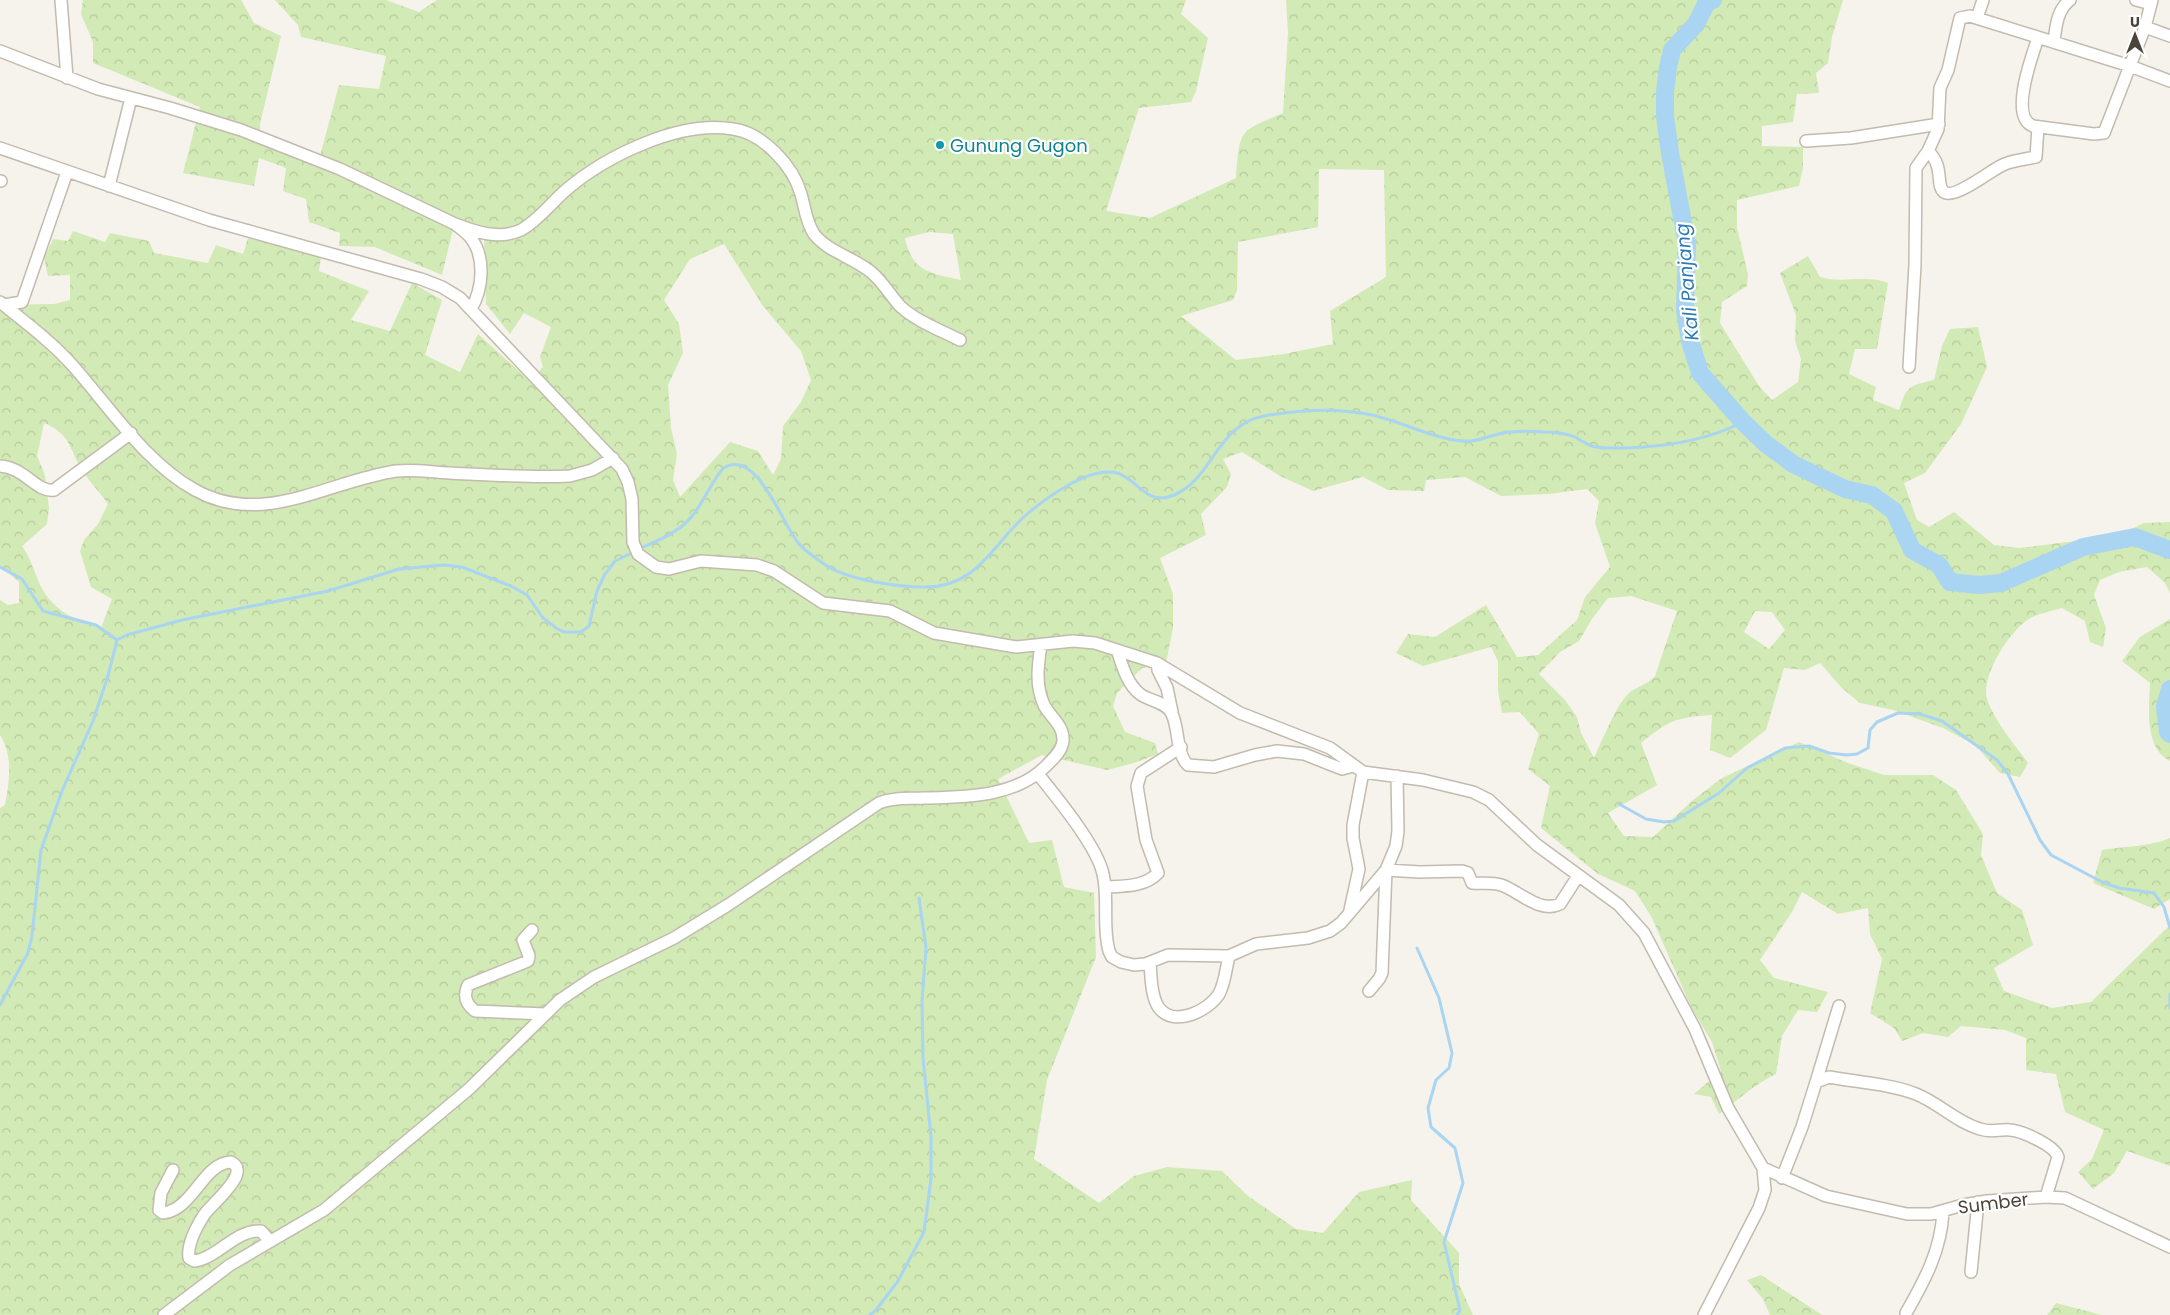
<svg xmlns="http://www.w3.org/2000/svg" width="2170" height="1315" viewBox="0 0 2170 1315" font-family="Poppins,sans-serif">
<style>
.forest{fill:url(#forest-crowns);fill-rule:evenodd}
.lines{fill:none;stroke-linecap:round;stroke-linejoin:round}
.stream{stroke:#a9d4f2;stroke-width:3}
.river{stroke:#a9d4f2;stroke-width:18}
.minor-casing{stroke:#c2bbae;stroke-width:14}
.minor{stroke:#fff;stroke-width:11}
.culture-dot{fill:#0f9aa8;stroke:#fff;stroke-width:2}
.labels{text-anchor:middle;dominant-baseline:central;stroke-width:4.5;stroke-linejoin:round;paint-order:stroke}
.culture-label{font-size:18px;fill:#0d838f;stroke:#fff;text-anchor:start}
.street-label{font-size:18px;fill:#4b4439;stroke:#fff}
.water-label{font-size:19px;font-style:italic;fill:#2e7ab2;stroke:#fff}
</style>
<defs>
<pattern id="forest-crowns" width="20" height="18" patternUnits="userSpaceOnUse" patternTransform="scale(1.25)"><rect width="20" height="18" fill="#d2eab5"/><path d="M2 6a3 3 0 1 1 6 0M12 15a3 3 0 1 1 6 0" fill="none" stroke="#b6ca9c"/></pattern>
</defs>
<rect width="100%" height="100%" fill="#f6f3ec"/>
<!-- forest -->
<path class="forest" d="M 83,0 L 241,0 L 254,23 L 281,36 L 260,124 L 260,138 L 320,156 L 339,85 L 379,89 L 386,56 L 301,37 L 298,25 L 275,0 L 386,0 L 419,12 L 437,0 L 1186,0 L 1181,14 L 1208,38 L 1196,91 L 1191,102 L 1139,108 L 1106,211 L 1150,218 L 1236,178 C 1240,129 1238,132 1283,113 L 1288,33 L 1286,0 L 1843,0 L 1832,37 L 1828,63 L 1816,73 L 1819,93 L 1797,94 L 1793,122 L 1762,126 L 1762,146 L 1803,147 L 1803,168 L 1799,186 L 1737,200 L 1737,228 L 1748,274 L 1747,286 L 1722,302 L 1720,323 L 1759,386 L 1772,400 L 1798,382 L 1801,359 L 1795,341 L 1796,315 L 1780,273 L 1808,256 L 1820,277 C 1842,284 1867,274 1888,283 L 1877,349 L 1855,349 L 1849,374 L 1876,387 L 1873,400 L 1899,410 C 1907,386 1908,386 1934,380 L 1942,346 L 1950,329 L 1978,327 L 1987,367 L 1961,424 L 1925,473 L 1904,483 L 1917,520 L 1929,527 L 1954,512 L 1994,545 L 2019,548 L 2099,538 L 2125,532 L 2144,523 L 2170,522 L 2170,593 L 2165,583 L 2147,567 L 2119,572 L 2100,580 L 2094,595 L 2106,628 L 2103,647 L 2090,642 L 2085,621 L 2062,608 C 2052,611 2041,613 2032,617 C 2011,628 1978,678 1988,702 C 1997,724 2014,744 2028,763 L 2020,777 L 2000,773 L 1975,745 L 1943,728 L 1893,710 L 1860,703 L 1842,688 L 1820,663 L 1805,670 L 1784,668 L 1766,730 L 1730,758 L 1710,750 L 1712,715 C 1676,717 1668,721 1641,743 L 1657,785 L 1608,813 L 1624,836 L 1653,837 L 1693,800 L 1722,778 L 1799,742 L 1848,763 L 1884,775 L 1933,775 L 1956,790 L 1983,834 L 1981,855 L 1997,893 L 2022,910 L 2033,945 L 1994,968 L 2004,991 L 2052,1008 L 2091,1002 L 2170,925 L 2170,1166 L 2127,1151 L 2114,1173 L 2093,1189 L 2078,1172 L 2092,1159 L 2104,1130 L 2065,1112 L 2056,1074 L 2026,1070 L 2026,1038 L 2005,1030 L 1961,1026 L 1948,1037 L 1923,1033 L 1902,1041 L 1894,1028 L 1870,1013 L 1882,959 L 1870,934 L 1868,908 L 1838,914 L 1802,892 L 1792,912 L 1760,960 L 1774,978 L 1828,992 L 1817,1012 L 1798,1010 L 1782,1036 L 1776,1074 C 1755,1084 1738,1100 1719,1114 L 1711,1097 L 1694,1094 L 1721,1071 L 1712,1042 L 1691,1007 L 1652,918 L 1635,891 L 1598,874 L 1541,828 L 1550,786 L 1528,769 L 1539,734 L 1520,712 L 1502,713 L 1498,691 L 1498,661 L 1491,647 L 1423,666 L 1396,653 L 1408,634 L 1435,637 L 1486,605 L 1517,657 L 1538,655 L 1577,620 L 1585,597 L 1610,567 L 1595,523 L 1599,501 L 1587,489 L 1548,494 L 1501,496 L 1465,477 L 1426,480 L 1424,491 L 1388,490 L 1363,477 L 1313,491 L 1280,476 L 1242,452 L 1223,459 L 1231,474 L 1227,487 L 1201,514 L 1206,535 L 1160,558 L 1173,594 L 1173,628 L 1166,663 L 1142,668 L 1117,693 L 1113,706 L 1125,732 L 1155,743 L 1158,754 L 1134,763 L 1107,770 L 1042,755 L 998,779 L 1029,843 L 1052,840 L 1064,887 L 1094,893 L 1096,957 L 1047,1080 L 1034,1159 L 1099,1203 L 1134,1176 L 1167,1167 L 1222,1171 L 1248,1196 L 1296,1229 L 1323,1233 L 1359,1192 L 1412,1180 L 1411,1200 L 1459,1253 L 1459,1284 L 1473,1315 L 0,1315 L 0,808 L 5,805 C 9,781 14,758 0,735 L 0,600 L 8,605 L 19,603 L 19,582 L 0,566 L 0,305 L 54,304 L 70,300 L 70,275 L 48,276 L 44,258 L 53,239 L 68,241 L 73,231 L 105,242 L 110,233 L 149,241 L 154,253 L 208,263 L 216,245 L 243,254 L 248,238 L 321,257 L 319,271 L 369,291 L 351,320 L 390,331 L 412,283 L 442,300 L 425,355 L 460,372 L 478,334 L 530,381 L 543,367 L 540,357 L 551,327 L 524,313 L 510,334 L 486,304 L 484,237 L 453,229 L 442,275 L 375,247 L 339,246 L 340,233 L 309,222 L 306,199 L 283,191 L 286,168 L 259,158 L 254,186 L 183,173 L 200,107 L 93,63 L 93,42 L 81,14 ZM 1319,169 L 1384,170 L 1386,277 L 1330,311 L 1333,344 L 1284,354 L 1236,360 L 1181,316 L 1233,300 L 1237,290 L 1238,242 L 1318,227 ZM 929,232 L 953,234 L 961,280 C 930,273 912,272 905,238 ZM 724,244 L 763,306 L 801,351 L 811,380 L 801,402 L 783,426 L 781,459 L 773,475 L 758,451 L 730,442 L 680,497 L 673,480 L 677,454 L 671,428 L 668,385 L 683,353 L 679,324 L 664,300 L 690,259 ZM 44,423 C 67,433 68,442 78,463 C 85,477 99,491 108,504 L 98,524 L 84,540 L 80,551 L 91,587 L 112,599 L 101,628 C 74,619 54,612 40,585 C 34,571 31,559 22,546 L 47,524 L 49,508 L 45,475 L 37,456 ZM 1631,596 L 1677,611 L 1655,676 C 1647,685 1637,686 1629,693 C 1616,705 1602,741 1594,758 L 1581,733 L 1577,717 L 1565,700 L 1539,674 L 1560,652 L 1579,641 L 1592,619 L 1608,598 ZM 1755,611 L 1772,612 L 1785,630 L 1769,649 L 1744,632 Z
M 2170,619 L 2170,761 C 2144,748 2149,708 2150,683 L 2122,661 L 2140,637 Z
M 2170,838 L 2170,899 L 2154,909 L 2093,883 L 2102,850 C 2125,846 2149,847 2170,838 Z
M 1761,1275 L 1822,1315 L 1770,1315 L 1763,1299 L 1747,1280 Z
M 2056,1303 L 2102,1315 L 2047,1315 Z"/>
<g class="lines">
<!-- stream -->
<path class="stream" d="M 639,549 C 659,540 680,532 693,515 C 701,506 718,470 725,467 C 758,450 782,524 799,544 C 805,551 816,558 824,564 C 847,580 897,587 924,587 C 977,588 992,545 1026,515 C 1046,498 1089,466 1117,473 C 1138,479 1146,507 1174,495 C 1213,479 1216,425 1264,416 C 1296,410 1334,408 1367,414 C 1396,419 1424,435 1454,440 C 1482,444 1487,434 1511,432 C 1521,431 1533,431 1543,432 C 1553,432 1565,433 1575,437 C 1580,440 1586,444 1592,446 C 1602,449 1614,448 1624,448 C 1666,447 1706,441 1743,422
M 0,567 L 22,579 L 43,611 L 96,625 L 117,640
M 1619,804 L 1646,819 L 1664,822 L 1674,821 L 1719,793 L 1747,768 L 1785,748 L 1809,746 L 1829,753 L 1847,755 L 1857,754 L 1868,748 L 1870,730 L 1877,722 L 1898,713 L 1920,714 L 1942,721 L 1997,760 L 2008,774 L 2040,840 L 2051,855 L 2102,882 L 2119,888 L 2154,893 L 2164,907 L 2170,928
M 1417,948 L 1439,998 L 1452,1053 L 1449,1068 L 1436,1080 L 1428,1108 L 1431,1127 L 1455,1148 L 1463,1183 L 1444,1242 L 1460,1310 L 1457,1315
M 2170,994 L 2170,1008
M 0,1005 L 28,953 L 32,936 L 41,850 L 62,791 L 93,721 L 108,676 L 117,640 L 127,635 L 182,620 L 328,591 L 399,569 L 444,565 L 462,567 L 511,586 L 527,595 L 543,618 L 556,628 L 564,632 L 581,632 L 589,626 L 597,591 L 605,574 L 615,561 L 634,552
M 870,1315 L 876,1310 L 898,1281 L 924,1232 L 931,1179 L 931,1137 L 923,1058 L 922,1001 L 926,948 L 919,898"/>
<!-- river -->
<path class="river" d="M 1713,0 L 1707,2 L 1696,24 L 1672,50 L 1668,67 L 1665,92 L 1665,116 L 1670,153 L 1687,244 L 1685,310 L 1690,341 L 1700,373 L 1743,422 L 1766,444 L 1793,464 L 1845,489 L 1872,495 L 1894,511 L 1912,550 L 1939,565 L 1950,582 L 1979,585 L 2001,583 L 2083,547 L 2135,537 L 2170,550
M 2170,689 L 2165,707 L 2168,732 L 2170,734"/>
<defs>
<path id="minor" d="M 61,0 L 67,78
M 2136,0 L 2151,4
M 1977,18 L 1983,0
M 2145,27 L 2170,36
M 2038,38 C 2032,56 2009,117 2033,126 L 2094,134 L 2104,133 L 2145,27 L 2152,0
M 2054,41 C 2056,26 2057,10 2070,0
M 0,51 L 98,89 L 170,108 L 241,130 L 340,169 L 455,224 C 460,228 466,232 470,237 C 486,256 483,289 471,309
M 1806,141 L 1851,138 L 1939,124
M 0,148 L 209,220 L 421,279 L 442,287 L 460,298 L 622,469 L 628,482 L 632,499 L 633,542 L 638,554 L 656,567 L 669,569 L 701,561 L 757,565 L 774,571 L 823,603 L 890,611 L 934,633 L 1016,647 L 1073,641 L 1095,643 L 1157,663 L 1240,713 L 1330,748 L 1363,772 L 1423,780 L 1473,792 L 1489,800 L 1537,845 L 1619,905 L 1644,933 L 1695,1029 L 1728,1108 L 1763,1168 L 1765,1190 L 1759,1208 L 1704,1315
M 1928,151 C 1945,167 1935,185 1944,192 C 1955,200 1993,168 2005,164 C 2015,160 2026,159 2036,157 L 2038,127
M 0,181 L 1,181
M 109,186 L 131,98
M 455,224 C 476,232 499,240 521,230 C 539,220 551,203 566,190 C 606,156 679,120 733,129 C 763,133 793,166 801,194 C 805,208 806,222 814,234 C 827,251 854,258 871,272 C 883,282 890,295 900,306 C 916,321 940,330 960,340
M 0,302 C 25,322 53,343 74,367 C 110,408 147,464 195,490 C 263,528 328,481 396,471 C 413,469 432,472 449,473 C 489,475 530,478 570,476 L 592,470 L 613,458
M 4,305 L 22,302 L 67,172
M 1909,367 L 1915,265 L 1916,168 L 1928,151 L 1938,129 L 1940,88 L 1948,70 L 1960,18 L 1970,16 L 2130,66 L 2170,81
M 0,466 C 24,467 37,493 54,490 L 131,433
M 1117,650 C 1122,665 1127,684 1140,694 C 1149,701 1167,702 1172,714 C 1179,728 1176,754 1188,765 L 1214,767 L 1255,755 L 1277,751 L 1304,754 L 1342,769 L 1353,766
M 1157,663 L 1158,670 L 1167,688 L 1172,712
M 1038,774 C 1057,798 1097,846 1103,874 C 1109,899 1102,926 1109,951 L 1112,957 L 1121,962 L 1134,965 L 1145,964 L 1168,955 L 1229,956 L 1256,944 L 1308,938 L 1330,931 L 1341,923 L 1386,870 L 1396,846 L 1398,831 L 1397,776
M 1106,887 C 1124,886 1145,887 1158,873 L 1146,840 L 1137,786 L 1141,773 L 1181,747
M 1350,910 L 1359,869 L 1353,838 L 1353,825 L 1363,772
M 532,930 L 523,940 L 529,956 L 528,961 L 468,985 C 463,996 466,1004 475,1011 L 546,1014
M 1150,962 C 1151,976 1151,997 1159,1008 C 1175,1028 1209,1010 1219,994 C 1225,983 1226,968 1229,956
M 1369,991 L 1379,979 L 1382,973 L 1386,870 L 1420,872 L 1462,871 L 1468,873 L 1472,883 C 1481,884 1492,882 1501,885 C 1518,890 1539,914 1560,904 L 1578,876
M 1816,1082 L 1839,1006
M 1763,1168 L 1826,1196 L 1907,1214 L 1931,1214 L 1963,1205 L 1987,1201 L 2046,1197 L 2065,1198 L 2170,1247
M 173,1170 L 161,1193 L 159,1210 L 163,1213 C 193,1210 203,1163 231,1162 C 253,1172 210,1205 204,1215 C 197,1226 187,1245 189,1258 L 194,1261 C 218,1258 236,1229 261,1231 L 269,1240
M 1782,1178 L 1802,1127 L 1816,1082 L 1829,1077 C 1856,1082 1891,1084 1916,1094 C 1939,1103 1956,1122 1980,1129 C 1991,1133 2000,1129 2010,1130 C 2023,1131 2055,1146 2058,1157 L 2046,1197
M 1971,1272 L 1978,1202
M 1906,1313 C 1925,1280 1941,1250 1943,1212
M 164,1315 L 230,1265 L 324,1210 L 469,1089 L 560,1000 L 594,977 L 674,938 L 728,905 L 879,803 C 893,797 909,799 924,798 C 965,797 1016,797 1046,766 C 1053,759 1062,751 1063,741 C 1064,725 1050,717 1044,705 C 1035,685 1038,665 1041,645"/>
</defs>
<!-- minor casing -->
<use href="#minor" class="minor-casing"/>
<!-- minor -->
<use href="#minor" class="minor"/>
</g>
<!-- markers -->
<circle class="culture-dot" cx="940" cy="145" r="5"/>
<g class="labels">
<!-- culture labels -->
<g class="culture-label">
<text x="950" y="145">Gunung Gugon</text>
</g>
<!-- street labels -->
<g class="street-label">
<text transform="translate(1993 1203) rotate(-7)">Sumber</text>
</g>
<!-- water labels -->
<g class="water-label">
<text transform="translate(1687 282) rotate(-95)">Kali Panjang</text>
</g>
</g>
<!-- north arrow -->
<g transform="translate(2135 35)" stroke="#ffffff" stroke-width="4" paint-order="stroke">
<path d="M0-4L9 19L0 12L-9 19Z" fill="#4b4439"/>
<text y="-8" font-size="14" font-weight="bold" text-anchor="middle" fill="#4b4439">U</text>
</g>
</svg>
